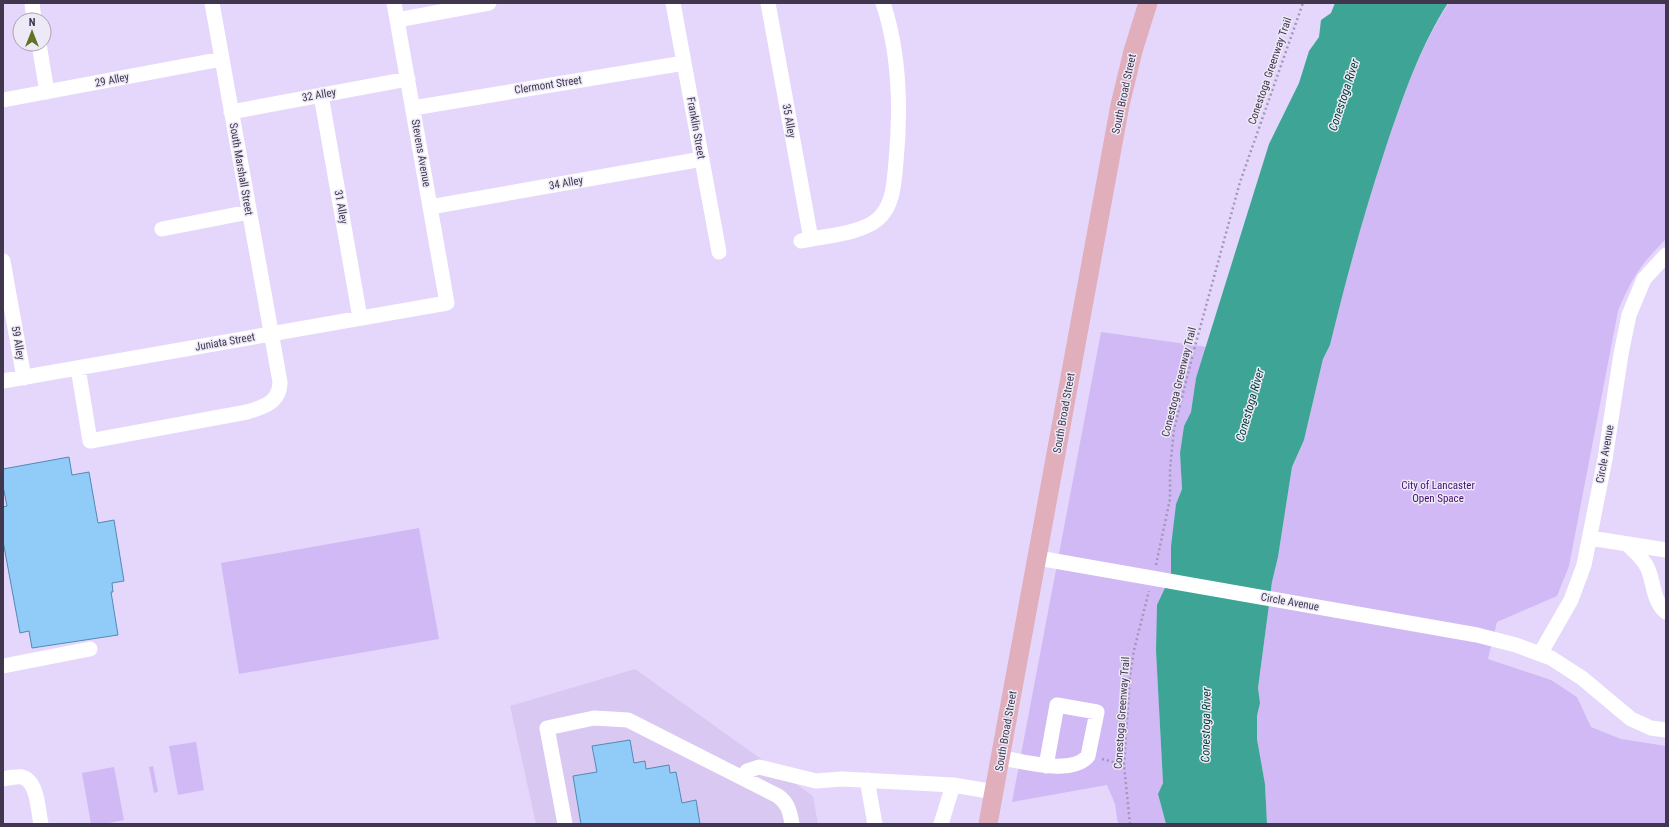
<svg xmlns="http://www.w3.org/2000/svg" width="1669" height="827" viewBox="0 0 1669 827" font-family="'Roboto Condensed',sans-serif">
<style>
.built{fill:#d9c9f2}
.green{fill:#d0b9f5}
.water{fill:#3ea596}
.building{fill:#91cbf8;stroke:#518ab4}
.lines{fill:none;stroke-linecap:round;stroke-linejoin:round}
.path{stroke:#a296b6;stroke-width:2.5;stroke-dasharray:2 3;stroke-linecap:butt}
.minor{stroke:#fff;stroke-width:15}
.major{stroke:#e1aebc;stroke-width:19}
.labels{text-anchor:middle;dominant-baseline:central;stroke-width:3;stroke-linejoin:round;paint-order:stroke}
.street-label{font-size:11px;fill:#40374f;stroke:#ede9f6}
.park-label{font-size:11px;fill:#441071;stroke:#ede9f6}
.water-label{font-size:12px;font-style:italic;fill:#004139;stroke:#ede9f6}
</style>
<rect width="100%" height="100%" fill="#e5d7fc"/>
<!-- built -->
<path class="built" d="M 635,669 L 813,796 L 818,824 L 536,824 L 510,706 Z"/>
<!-- green -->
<path class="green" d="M 1449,3 L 1666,3 L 1666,239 C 1640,265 1632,278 1618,311 L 1569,566 L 1557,596 L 1497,622 L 1488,659 L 1551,680 L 1577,697 L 1591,727 L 1621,739 L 1666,746 L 1666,824 L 1267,824 L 1265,784 L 1257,739 L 1257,716 L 1260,703 L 1258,688 L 1272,582 L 1278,557 L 1292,467 L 1304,440 L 1323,359 L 1330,345 C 1346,280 1363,216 1384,153 C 1401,102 1419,48 1449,3 Z
M 1101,332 L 1207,347 L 1196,378 L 1191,412 L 1184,426 L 1180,453 L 1182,489 L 1176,504 L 1171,546 L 1171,575 L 1156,651 L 1163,783 L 1158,794 L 1166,824 L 1118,824 L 1115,804 L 1107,785 L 1012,802 Z
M 419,528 L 439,639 L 239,674 L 221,563 Z
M 196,742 L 204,790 L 178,795 L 169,746 Z
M 153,766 L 158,792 L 154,793 L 149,767 Z
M 114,767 L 124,820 L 104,824 L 91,824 L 82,773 Z"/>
<!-- water -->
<path class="water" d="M 1335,3 L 1448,3 C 1419,48 1401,102 1384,153 C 1363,216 1346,280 1330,345 L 1323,359 L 1304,440 L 1292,467 L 1278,557 L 1272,582 L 1258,688 L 1260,703 L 1257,716 L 1257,739 L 1265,784 L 1267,824 L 1166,824 L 1158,794 L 1163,783 L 1156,651 L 1157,605 L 1171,575 L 1171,546 L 1176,504 L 1182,489 L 1180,453 L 1184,426 L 1191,412 L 1196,378 L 1269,144 L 1299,83 L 1309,51 L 1319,37 L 1321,20 L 1331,13 Z"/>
<!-- building -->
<path class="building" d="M 69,457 L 72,475 L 89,472 L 98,523 L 114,520 L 124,581 L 112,583 L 113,592 L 111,592 L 118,635 L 32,648 L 29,631 L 20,633 L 3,541 L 3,507 L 7,506 L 3,486 L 3,469 Z
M 630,740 L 634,763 L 645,761 L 646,769 L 669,765 L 670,773 L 676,772 L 682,803 L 696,800 L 700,824 L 581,824 L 573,776 L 597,772 L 592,746 Z"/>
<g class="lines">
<!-- path -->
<path class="path" d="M 1156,565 L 1170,499 L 1170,469 L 1174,429 L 1194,350 L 1240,182 L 1303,3
M 1102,759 L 1124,765
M 1130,824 L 1124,765 L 1130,676 L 1134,650 L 1149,591"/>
<!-- minor -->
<path class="minor" d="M 32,3 L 34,20
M 673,3 L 719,252
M 768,3 L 811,239
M 397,20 L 489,3
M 39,44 L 47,92
M 321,95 L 360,318
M 3,100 L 222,59
M 413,108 L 684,63
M 231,112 L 408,79
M 430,207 L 702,159
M 162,229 L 249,212
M 801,241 C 823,236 861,234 878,219 C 894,205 894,181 896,162 C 901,109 900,54 883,3
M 3,261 L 24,378
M 78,368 L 90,441 L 247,412 C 264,407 280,402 280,382 L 212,3
M 3,381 L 447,303 L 394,3
M 1590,538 L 1666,550
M 1628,545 C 1635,552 1644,559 1648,569 C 1654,583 1653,602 1666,612
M 1038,558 L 1477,635 L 1516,645 L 1551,658 L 1582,678 L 1631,719 L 1651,728 L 1666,730
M 1540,654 L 1571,600 L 1584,565 L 1605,459 L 1621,354 L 1629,315 L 1644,279 L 1666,255
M 3,666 L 90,649
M 1001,758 C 1024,761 1071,776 1088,756 L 1097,712 L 1057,705 L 1046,766
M 743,778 L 747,771 L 759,767 L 816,781 L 842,779 L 953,785 L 995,792
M 3,779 C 8,778 16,776 22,777 C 38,781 38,811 41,824
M 867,780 L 875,824
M 565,824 L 547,728 L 594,718 L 628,720 L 778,796 C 788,803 790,812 792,824
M 941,824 L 953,785"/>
<!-- major -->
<path class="major" d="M 988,824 L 1120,105 L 1133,51 L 1148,3"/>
</g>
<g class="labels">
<!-- street labels -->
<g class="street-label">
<text transform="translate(1270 71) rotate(-71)">Conestoga Greenway Trail</text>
<text transform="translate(112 80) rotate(-11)">29 Alley</text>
<text transform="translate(548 85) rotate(-9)">Clermont Street</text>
<text transform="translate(1124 94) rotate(-78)">South Broad Street</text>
<text transform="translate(319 95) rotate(-10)">32 Alley</text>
<text transform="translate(789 121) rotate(80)">35 Alley</text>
<text transform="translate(696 128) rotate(80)">Franklin Street</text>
<text transform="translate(421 153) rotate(80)">Stevens Avenue</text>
<text transform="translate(241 169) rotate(80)">South Marshall Street</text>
<text transform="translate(566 183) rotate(-10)">34 Alley</text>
<text transform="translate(341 207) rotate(80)">31 Alley</text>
<text transform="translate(225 342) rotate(-10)">Juniata Street</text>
<text transform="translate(18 343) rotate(80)">59 Alley</text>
<text transform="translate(1179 382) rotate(-76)">Conestoga Greenway Trail</text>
<text transform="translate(1064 413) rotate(-80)">South Broad Street</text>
<text transform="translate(1605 454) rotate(-80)">Circle Avenue</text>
<text transform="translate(1290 602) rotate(10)">Circle Avenue</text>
<text transform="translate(1122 713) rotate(-86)">Conestoga Greenway Trail</text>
<text transform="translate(1006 731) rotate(-80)">South Broad Street</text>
</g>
<!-- park labels -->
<g class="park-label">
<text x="1438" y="485">City of Lancaster<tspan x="1438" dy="13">Open Space</tspan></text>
</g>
<!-- water labels -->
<g class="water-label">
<text transform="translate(1344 95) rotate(-72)">Conestoga River</text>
<text transform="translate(1250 405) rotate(-74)">Conestoga River</text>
<text transform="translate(1206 725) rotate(-89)">Conestoga River</text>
</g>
</g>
<!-- border -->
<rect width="1669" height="827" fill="none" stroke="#40374f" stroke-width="8"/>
<!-- north arrow -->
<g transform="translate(32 32)"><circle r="19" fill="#ede9f6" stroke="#a8a2b3"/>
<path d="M0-3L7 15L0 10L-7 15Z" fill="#5f7322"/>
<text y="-6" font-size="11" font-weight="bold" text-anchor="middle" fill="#40374f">N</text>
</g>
</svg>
